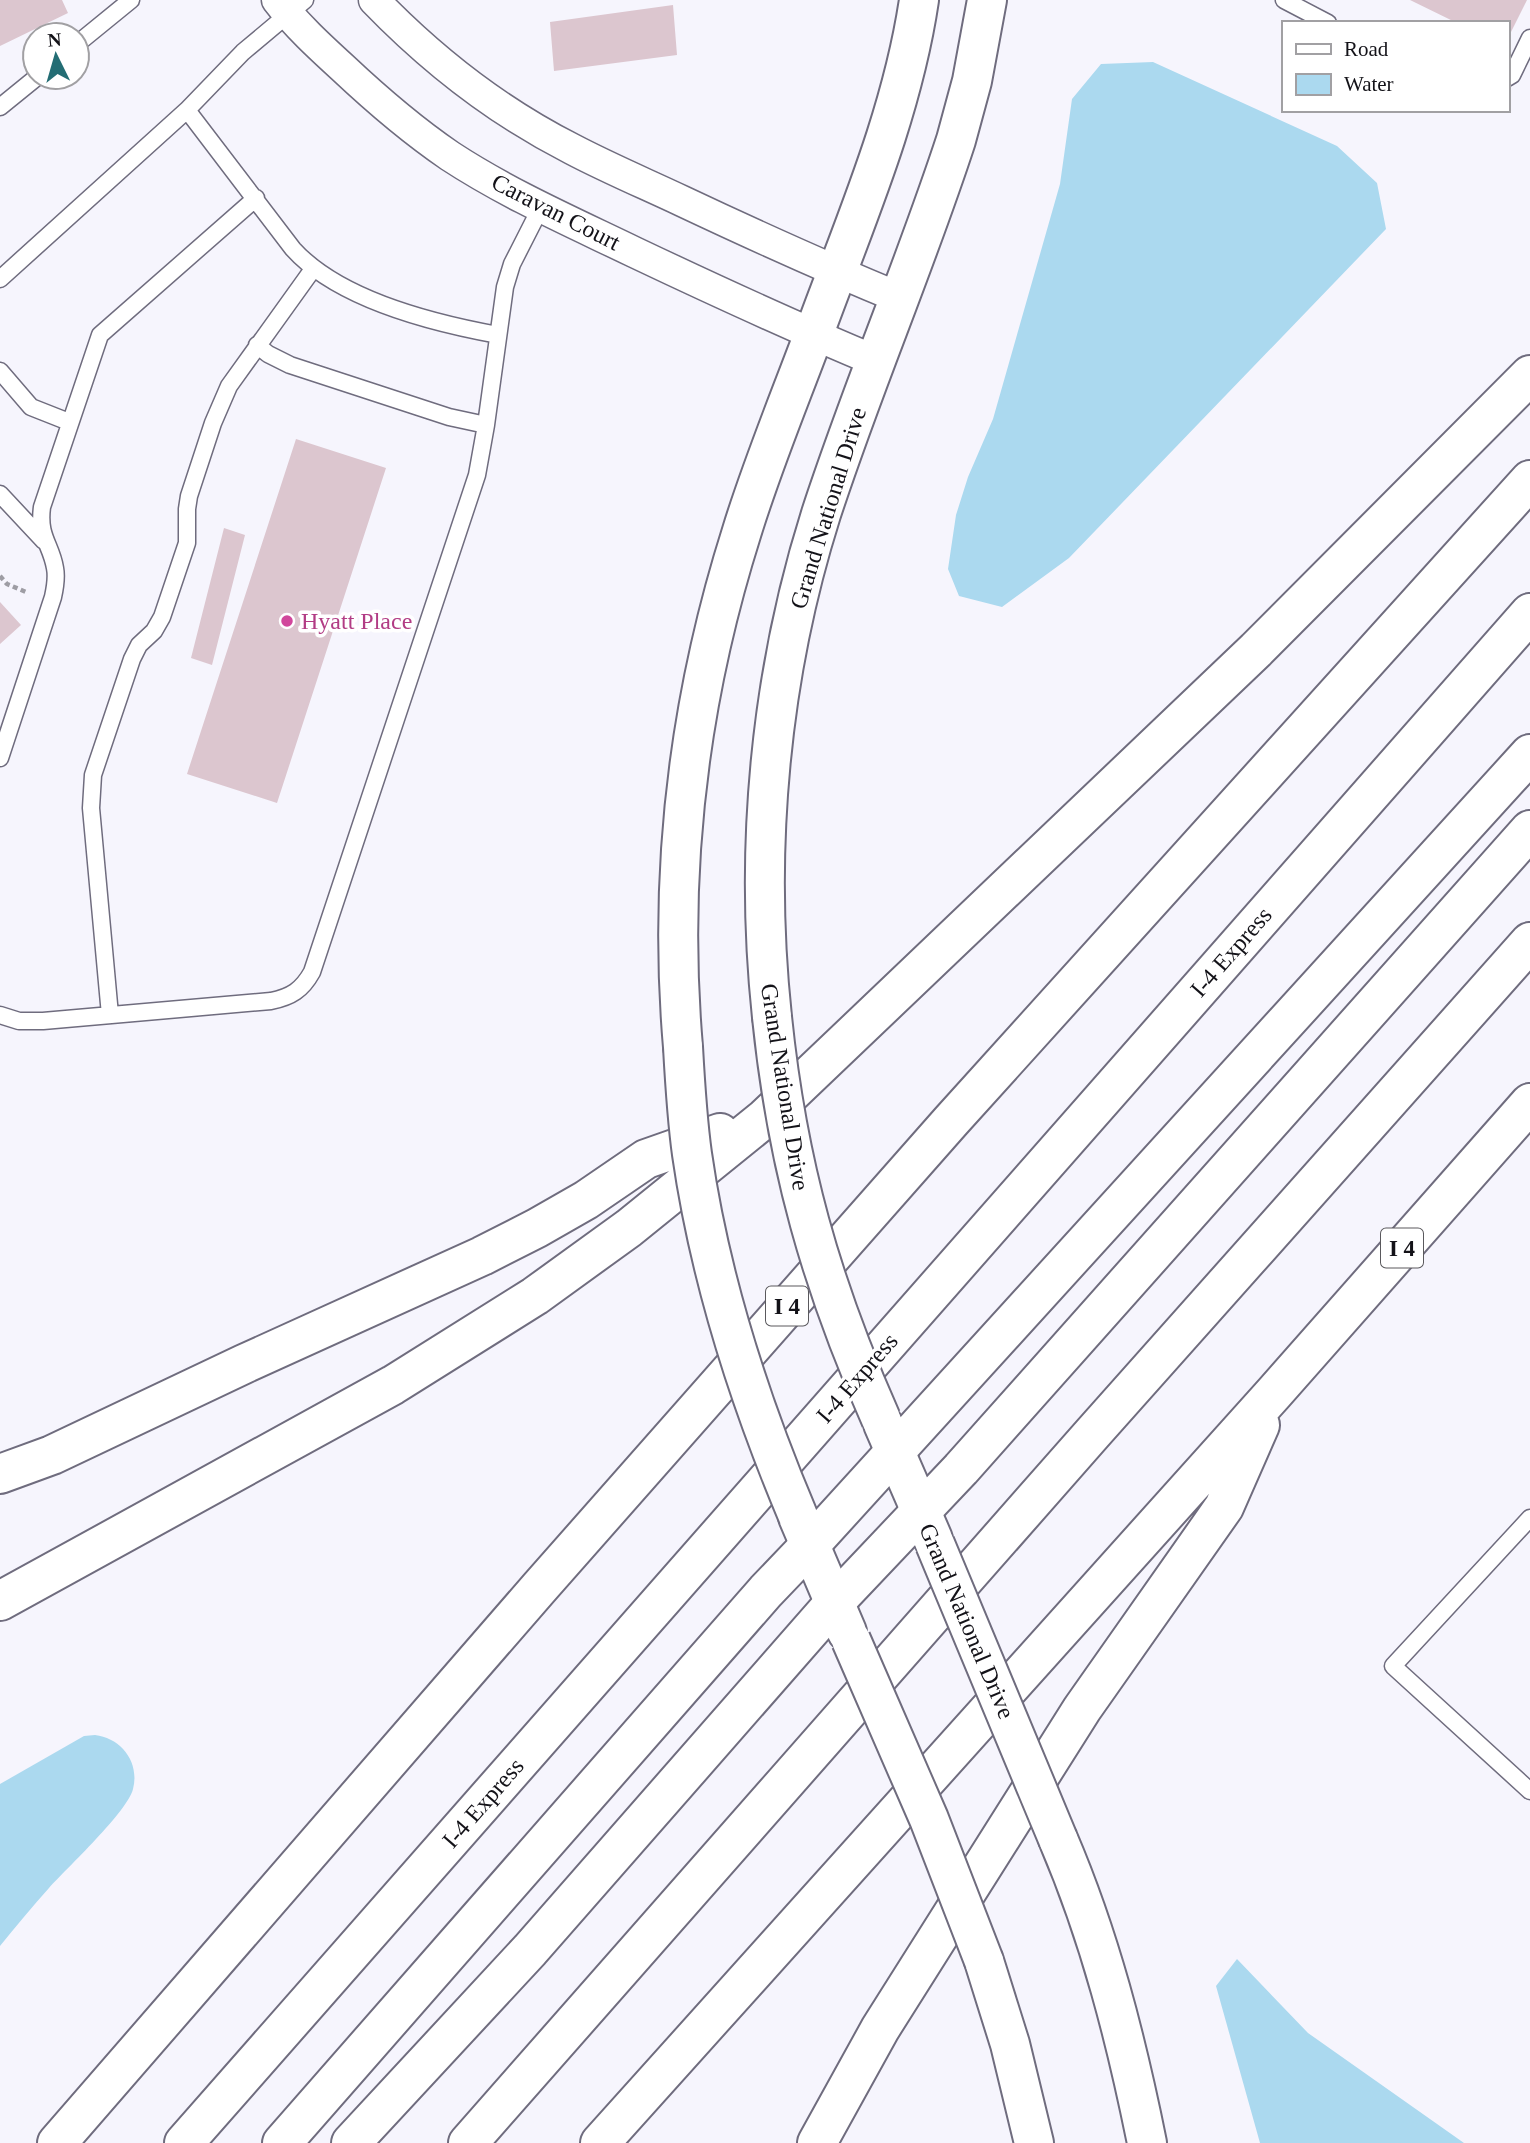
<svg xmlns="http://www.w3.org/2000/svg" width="1530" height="2143" viewBox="0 0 1530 2143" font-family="'Times New Roman',serif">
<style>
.water{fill:#abd9ef}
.building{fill:#dcc6cf}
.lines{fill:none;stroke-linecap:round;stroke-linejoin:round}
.lane-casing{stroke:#6f6c7e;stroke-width:19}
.street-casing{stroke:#6f6c7e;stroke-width:33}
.secondary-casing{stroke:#6f6c7e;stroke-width:42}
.highway-casing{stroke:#6f6c7e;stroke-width:42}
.path{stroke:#9e9da4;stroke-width:4.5;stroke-dasharray:5 3.5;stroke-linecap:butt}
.lane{stroke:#fff;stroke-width:16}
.street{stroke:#fff;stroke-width:30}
.secondary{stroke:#fff;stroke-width:38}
.highway{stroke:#fff;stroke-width:38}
.secondary-bridge-casing{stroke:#6f6c7e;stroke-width:42;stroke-linecap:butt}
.secondary-bridge{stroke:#fff;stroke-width:38}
.hotel-dot{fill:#d1479c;stroke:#fff;stroke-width:2.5}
.labels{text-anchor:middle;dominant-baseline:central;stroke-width:7;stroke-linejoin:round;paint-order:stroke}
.shield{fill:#fff;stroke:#5a595d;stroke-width:2}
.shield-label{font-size:23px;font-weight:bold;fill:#131218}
.street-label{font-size:24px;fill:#131218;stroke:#fff}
.hotel-label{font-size:24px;fill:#b23c85;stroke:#fff;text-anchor:start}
</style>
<rect width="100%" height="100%" fill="#f6f5fd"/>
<!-- water -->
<path class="water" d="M 1153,62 L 1337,146 L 1377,183 L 1386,229 L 1069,558 L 1002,607 L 959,596 L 948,569 L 956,515 L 968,477 L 993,419 L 1060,184 L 1072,99 L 1101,64 Z
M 95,1735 C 121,1738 140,1762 133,1789 C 128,1811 67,1868 49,1888 C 32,1907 16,1926 0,1946 L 0,1784 L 84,1736 Z
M 1237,1959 L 1308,2033 L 1464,2143 L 1260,2143 L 1216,1986 Z"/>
<!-- building -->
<path class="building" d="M 0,0 L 62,0 L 68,13 L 0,46 Z
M 1410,0 L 1527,0 L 1507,40 L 1507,23 L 1457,23 Z
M 673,5 L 677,55 L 554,71 L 550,22 Z
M 296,439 L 386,468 L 277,803 L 187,774 Z
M 224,528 L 245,535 L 212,665 L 191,658 Z
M 0,602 L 21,625 L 0,644 Z"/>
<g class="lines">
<defs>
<path id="lane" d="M 305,0 L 243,52 L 187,110 L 293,249 C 339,300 432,323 498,335
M 1284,0 L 1328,23
M 77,44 L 131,0
M 1507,78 L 1512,75 L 1530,38
M 0,107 L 37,77
M 0,279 L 187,110
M 257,345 L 268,354 L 290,365 L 449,417 L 486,425
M 0,371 L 31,407 L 69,422
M 0,494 L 44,541
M 0,758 L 53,597 C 55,588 57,578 55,568 C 51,544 38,537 42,507 L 100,335 L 256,198
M 0,1015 L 19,1021 L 43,1021 L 271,1001 C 291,997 302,990 312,972 L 477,475 L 486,425 L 505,287 L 512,264 L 541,207
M 110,1015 L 91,808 L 93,775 L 132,659 L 139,645 L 154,631 L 162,617 L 187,543 L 187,509 L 189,496 L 213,423 L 229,386 L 313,269
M 1530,1518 L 1393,1666 L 1530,1791"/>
<path id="street" d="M 277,0 C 296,25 320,47 343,68 C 377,100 412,130 450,156 C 508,194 572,222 634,252 C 714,290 794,327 876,361
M 374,0 C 431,59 499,112 572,149 C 608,168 646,184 682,201 C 754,235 827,268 900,298"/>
<path id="secondary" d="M 772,1017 C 754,849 770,675 821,514 C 862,388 915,266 956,140 L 972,81 L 987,0
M 683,1047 C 668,873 689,698 742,531 C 761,469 786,408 809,347 C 850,233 901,121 919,0
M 883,1424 L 933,1539
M 798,1517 L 847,1632
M 1058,1839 C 1100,1937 1126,2039 1147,2143
M 984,1961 L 1010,2044 L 1034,2143"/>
<path id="highway" d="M 0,1474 L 52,1455 L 244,1364 L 482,1256 L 537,1228 L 586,1200 L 646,1159 L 720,1133
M 0,1601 L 393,1385 L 535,1296 L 629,1228 L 765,1118 L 1256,650 L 1530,375
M 57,2143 L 539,1588 L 951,1121 L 1530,480
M 184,2143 L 1530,613
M 282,2143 L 766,1591 L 810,1545 L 1530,754
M 351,2143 L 530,1950 L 835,1602 L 961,1469 L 1530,830
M 468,2143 L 1092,1434 L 1530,942
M 600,2143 L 1274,1393 L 1530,1103
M 817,2143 L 880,2029 L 1082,1709 L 1224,1507 L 1260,1425"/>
</defs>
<!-- lane casing -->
<use href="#lane" class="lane-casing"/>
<!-- street casing -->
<use href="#street" class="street-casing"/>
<!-- secondary casing -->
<use href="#secondary" class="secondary-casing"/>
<!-- highway casing -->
<use href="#highway" class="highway-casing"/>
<!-- path -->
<path class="path" d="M 0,576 L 7,584 L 26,592"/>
<!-- lane -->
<use href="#lane" class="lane"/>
<!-- street -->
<use href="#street" class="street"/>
<!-- secondary -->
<use href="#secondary" class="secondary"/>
<!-- highway -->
<use href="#highway" class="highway"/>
<defs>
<path id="secondary-bridge" d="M 772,1017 C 787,1164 821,1284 881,1419
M 683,1047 C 685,1083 687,1118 692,1154 C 710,1279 749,1400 798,1516
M 935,1544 L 1058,1839
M 851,1640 L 929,1819 L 984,1961"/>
</defs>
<!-- secondary-bridge casing -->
<use href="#secondary-bridge" class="secondary-bridge-casing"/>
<!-- secondary-bridge -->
<use href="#secondary-bridge" class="secondary-bridge"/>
</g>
<!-- markers -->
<circle class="hotel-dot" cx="287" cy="621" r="7"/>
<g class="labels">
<!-- shield labels -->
<g class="shield">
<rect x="1381" y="1228.5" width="42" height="39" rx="5"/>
<rect x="766" y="1286.5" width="42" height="39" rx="5"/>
</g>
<g class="shield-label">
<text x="1402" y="1248">I 4</text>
<text x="787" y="1306">I 4</text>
</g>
<!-- street labels -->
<g class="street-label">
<text transform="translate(556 212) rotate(27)">Caravan Court</text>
<text transform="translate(828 508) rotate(-73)">Grand National Drive</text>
<text transform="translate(1231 952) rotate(-49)">I-4 Express</text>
<text transform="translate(785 1087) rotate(81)">Grand National Drive</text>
<text transform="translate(857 1378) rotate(-49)">I-4 Express</text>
<text transform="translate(967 1621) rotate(67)">Grand National Drive</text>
<text transform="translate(483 1803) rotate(-49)">I-4 Express</text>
</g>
<!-- hotel labels -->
<g class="hotel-label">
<text x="301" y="621">Hyatt Place</text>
</g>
</g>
<!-- legend -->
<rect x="1282" y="21" width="228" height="91" fill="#ffffff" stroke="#a1a0a3" stroke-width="2"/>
<rect x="1296" y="44" width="35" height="10" fill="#ffffff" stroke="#a1a0a3" stroke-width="2"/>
<text x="1344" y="56" font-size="21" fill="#131218">Road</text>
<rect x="1296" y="74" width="35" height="21" fill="#abd9ef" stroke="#a1a0a3" stroke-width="2"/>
<text x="1344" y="91" font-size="21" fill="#131218">Water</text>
<!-- north arrow -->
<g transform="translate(56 56) rotate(355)"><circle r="33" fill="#ffffff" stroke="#a1a0a3" stroke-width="2"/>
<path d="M0-5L12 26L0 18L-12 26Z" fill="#236d74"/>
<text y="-10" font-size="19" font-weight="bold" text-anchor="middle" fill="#131218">N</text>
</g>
</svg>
